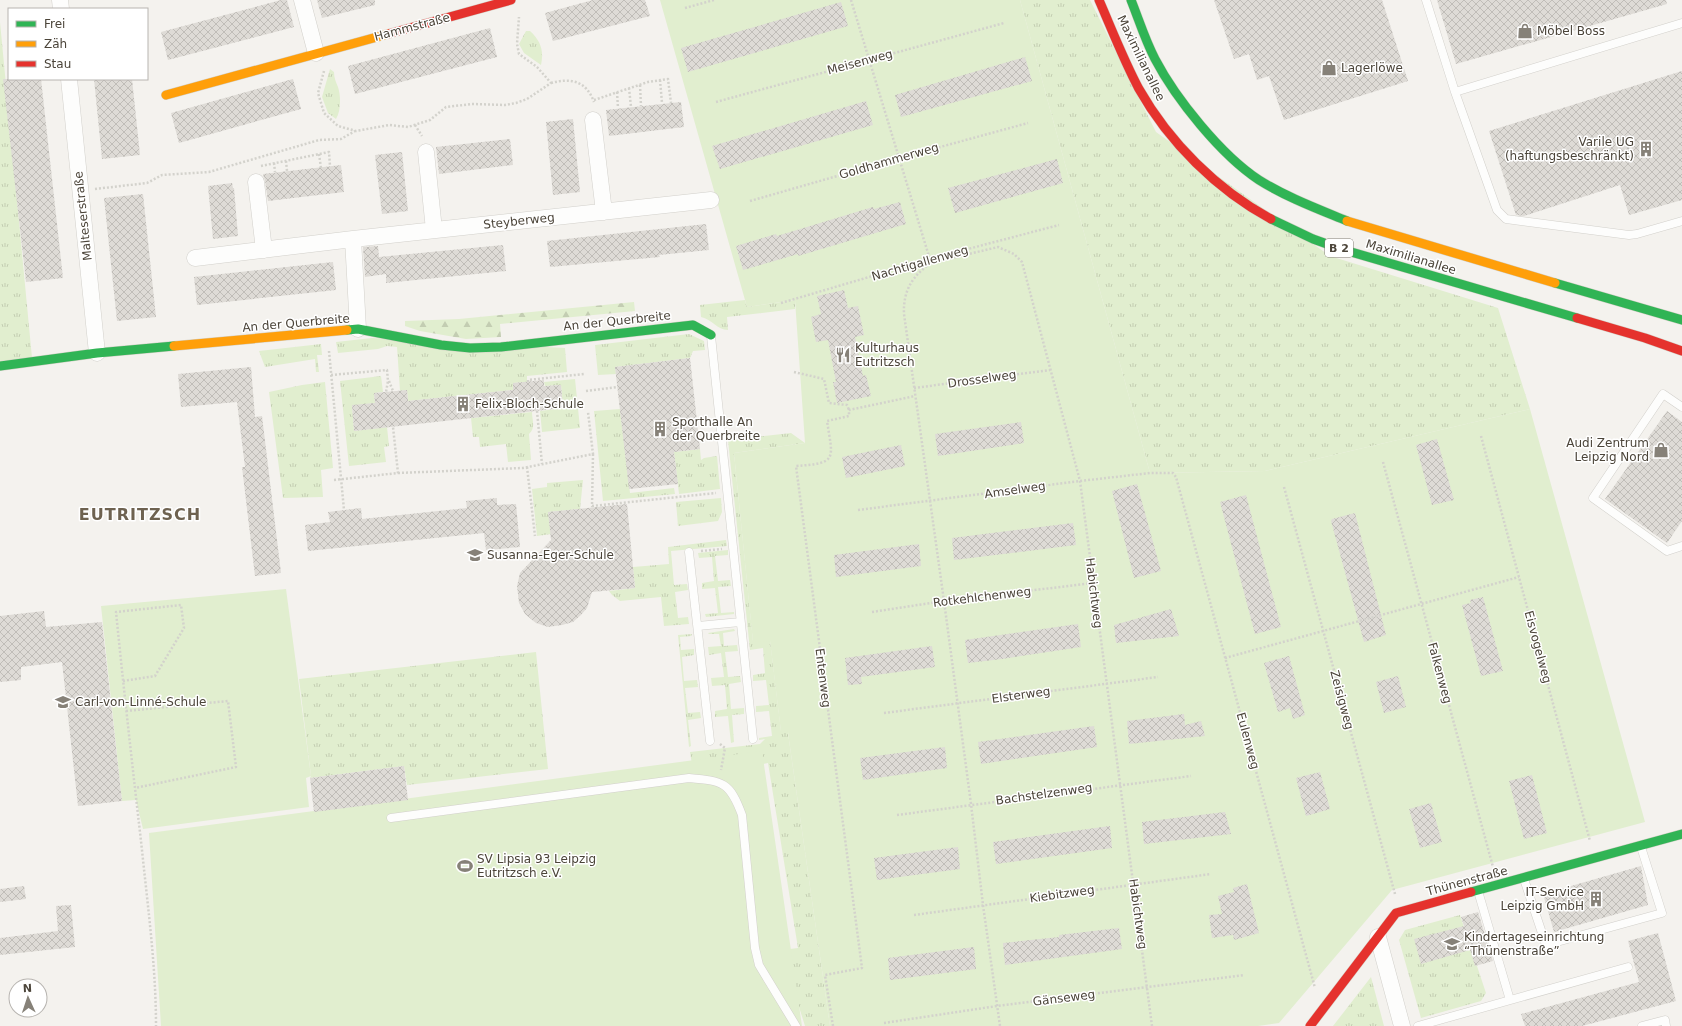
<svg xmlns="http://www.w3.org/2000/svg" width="1682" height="1026" viewBox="0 0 1682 1026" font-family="'DejaVu Sans',sans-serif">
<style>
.grass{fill:url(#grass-tufts);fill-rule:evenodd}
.forest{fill:url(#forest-firs)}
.garden{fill:#e1eecf}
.building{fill:url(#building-cross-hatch)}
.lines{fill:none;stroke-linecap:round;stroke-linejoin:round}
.lane-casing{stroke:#d2d0cb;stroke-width:9}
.street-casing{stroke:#d2d0cb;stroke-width:17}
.fast-casing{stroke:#d3cfc5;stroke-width:10}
.slow-casing{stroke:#d3cfc5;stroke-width:10}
.jam-casing{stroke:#d3cfc5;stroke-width:10}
.path{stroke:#d3d2cc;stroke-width:2.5;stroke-dasharray:2 2;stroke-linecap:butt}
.lane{stroke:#fdfdfc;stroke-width:8}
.street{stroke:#fdfdfc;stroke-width:16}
.fast{stroke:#30b455;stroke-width:9}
.slow{stroke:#ff9f0a;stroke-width:9}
.jam{stroke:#e5322d;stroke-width:9}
.labels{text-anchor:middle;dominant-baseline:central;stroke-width:3;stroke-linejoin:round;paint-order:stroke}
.shield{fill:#fff;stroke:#817c74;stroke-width:1}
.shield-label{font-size:11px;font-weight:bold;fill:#4b4439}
.street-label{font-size:12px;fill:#4b4439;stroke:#fff}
.poi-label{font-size:12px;fill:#4b4439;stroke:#fff;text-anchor:start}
.district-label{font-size:16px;font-weight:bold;letter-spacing:1px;fill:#6e6250;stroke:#fff}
</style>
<defs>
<pattern id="grass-tufts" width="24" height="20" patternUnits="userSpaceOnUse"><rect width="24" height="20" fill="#e1eecf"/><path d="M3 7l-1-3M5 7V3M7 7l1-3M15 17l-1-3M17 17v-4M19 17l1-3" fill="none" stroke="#c3cdb2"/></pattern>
<pattern id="forest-firs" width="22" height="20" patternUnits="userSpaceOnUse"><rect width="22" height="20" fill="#e1eecf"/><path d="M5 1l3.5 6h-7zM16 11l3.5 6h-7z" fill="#c3cdb2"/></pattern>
<pattern id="building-cross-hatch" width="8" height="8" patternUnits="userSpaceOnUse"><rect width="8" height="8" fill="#dedbd6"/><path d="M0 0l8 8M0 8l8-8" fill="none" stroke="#c0bdb8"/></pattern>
</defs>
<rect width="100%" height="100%" fill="#f4f2ee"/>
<!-- grass -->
<path class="grass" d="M 1020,0 L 1090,0 L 1156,132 L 1330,256 L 1498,308 L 1530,409 L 1265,471 L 1150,473 Z
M 0,22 L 32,358 L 0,361 Z
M 526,31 L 530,31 C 541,41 544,51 541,65 L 524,53 L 519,44 Z
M 330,69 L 334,72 C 334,78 336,82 338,87 C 341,96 341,111 336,119 L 328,113 L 322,97 Z
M 745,300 L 747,307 L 795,300 L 795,309 L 727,317 L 728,330 C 717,330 712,319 701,317 L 700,305 Z
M 689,334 L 704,341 L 705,350 L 693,351 L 690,358 L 615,367 L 616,374 L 598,375 L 595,345 Z
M 372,338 L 565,348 L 567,372 L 527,376 L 527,382 L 513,383 L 513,390 L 408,401 L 407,390 L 400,391 L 397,347 L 387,346 L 378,349 L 338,353 L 336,342 Z
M 321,344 L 322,355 L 317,355 L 319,372 L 316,372 L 315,359 L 265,367 L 259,351 Z
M 381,376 L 383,392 L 374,393 L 375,403 L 352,406 L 354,431 L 387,427 L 389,446 L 384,447 L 386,462 L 349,466 L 340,381 Z
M 575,379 L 580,428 L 542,432 L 540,411 L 563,408 L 561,385 L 545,386 L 544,382 Z
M 325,382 L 333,468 L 321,470 L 323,497 L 283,498 L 269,392 L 302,385 Z
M 620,409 L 630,493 L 674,488 L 675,494 L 603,501 L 594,411 Z
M 532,412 C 532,420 536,428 529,434 L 531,460 L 508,462 L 506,444 L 480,447 L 479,437 L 473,437 L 471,418 Z
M 791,433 L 805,443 L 734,453 L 753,641 L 770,640 L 781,731 L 788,732 L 789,740 L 830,1026 L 805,1026 L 793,988 L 693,771 L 690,752 L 760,744 L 765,739 L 759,740 L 759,738 L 772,736 L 769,711 L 756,712 L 756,706 L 769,705 L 766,680 L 753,681 L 753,675 L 765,673 L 763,648 L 750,650 L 728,440 ZM 768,763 L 798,948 L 782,950 L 752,766 Z
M 700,449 L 701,460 L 704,458 L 717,456 L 720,489 L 679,494 L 674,452 Z
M 583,480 L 580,509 L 548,512 L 551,534 L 537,536 L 532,489 L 547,487 L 547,483 Z
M 721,498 L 722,512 L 718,521 L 678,526 L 676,502 Z
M 726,540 L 727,546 L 671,551 L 674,585 L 687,584 L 688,590 L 675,592 L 678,618 L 688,617 L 689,624 L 664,626 L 661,597 L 620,601 L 612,595 L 609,591 L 635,588 L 633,567 L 669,564 L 668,547 Z
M 728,550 L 728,555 L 715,556 L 718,581 L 730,580 L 731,586 L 718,587 L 721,613 L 734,612 L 734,614 L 706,617 L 705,614 L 718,613 L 715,588 L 702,589 L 702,583 L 714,581 L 712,557 L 699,558 L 698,553 Z
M 734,629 L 735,631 L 723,633 L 724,646 L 737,645 L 738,651 L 725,652 L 728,677 L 740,676 L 741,682 L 729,684 L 731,709 L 744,708 L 744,714 L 732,715 L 734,742 L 731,743 L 728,716 L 715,717 L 715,711 L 727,709 L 725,685 L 712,686 L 711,678 L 724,677 L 721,653 L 709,655 L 708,647 L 721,646 L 719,634 L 709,634 L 708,633 Z
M 692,634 L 691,636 L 680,637 L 681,650 L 694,649 L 694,655 L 682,657 L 684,681 L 697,680 L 698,687 L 685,688 L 688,713 L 700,712 L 701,718 L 688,720 L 691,746 L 689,747 L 678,635 Z
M 536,652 L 548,769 L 407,785 L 404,766 L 310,778 L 311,776 L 299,679 Z
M 1460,915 L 1486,993 L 1481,1001 L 1421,1018 L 1399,940 L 1405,930 Z
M 1371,977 L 1384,1026 L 1333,1026 Z"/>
<!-- forest -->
<path class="forest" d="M 634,302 L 635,311 L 500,324 L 501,337 L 466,339 L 420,331 L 405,326 L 405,321 L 459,319 Z"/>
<!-- garden -->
<path class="garden" d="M 660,0 L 1020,0 L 1150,473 L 1265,471 L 1530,409 L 1645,822 L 1392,890 L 1279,1023 L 1258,1026 L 830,1026 L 789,740 L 788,732 L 781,732 L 770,641 L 753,642 L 734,453 L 805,443 L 795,300 L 747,307 Z
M 286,589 L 311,776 L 306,778 L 309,807 L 143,829 L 136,800 L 122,801 L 101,606 Z
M 762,751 L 802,1026 L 161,1026 L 149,833 Z"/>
<!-- building -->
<path class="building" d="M 281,0 L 287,0 L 294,27 L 168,60 L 161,32 Z
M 317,0 L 375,0 L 375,5 L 322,18 Z
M 593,0 L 645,0 L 650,16 L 553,41 L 545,13 Z
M 1214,0 L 1382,0 L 1408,81 L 1284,120 L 1269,76 L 1257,80 L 1249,54 L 1234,59 Z
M 1437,0 L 1666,0 L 1667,4 L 1456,64 Z
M 841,2 L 848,26 L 688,72 L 681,48 Z
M 490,28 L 497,57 L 355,94 L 348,66 Z
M 1025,57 L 1032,81 L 901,117 L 895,95 Z
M 1682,71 L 1682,200 L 1629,215 L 1620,185 L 1524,216 L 1516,215 L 1489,131 Z
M 3,79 L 41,79 L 63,278 L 26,282 Z
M 94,79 L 132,79 L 140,155 L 102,159 Z
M 293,79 L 301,109 L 179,143 L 171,113 Z
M 866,101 L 873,125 L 720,169 L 712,146 Z
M 681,102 L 684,127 L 609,136 L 606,110 Z
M 573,119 L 580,192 L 553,195 L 546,122 Z
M 510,139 L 513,165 L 439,174 L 436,147 Z
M 402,152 L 408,211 L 382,214 L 375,155 Z
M 1057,159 L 1063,183 L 955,213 L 948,188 Z
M 341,165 L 344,192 L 268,201 L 265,181 L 263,174 Z
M 232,183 L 233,188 L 234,188 L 238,236 L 213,239 L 208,186 Z
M 143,194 L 156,317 L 117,321 L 104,198 Z
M 900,202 L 906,224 L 798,256 L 798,254 L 743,270 L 736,246 L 776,234 L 777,236 L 873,207 L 874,209 Z
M 706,224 L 709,250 L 659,255 L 660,257 L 550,267 L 547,241 Z
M 503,245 L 506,271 L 386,283 L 386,274 L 365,277 L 363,247 L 378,246 L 379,257 Z
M 333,262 L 336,290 L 197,305 L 194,277 Z
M 844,290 L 848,308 L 858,306 L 864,335 L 855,337 L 863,376 L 866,375 L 871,396 L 837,403 L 833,382 L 836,382 L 828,340 L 816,342 L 811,317 L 821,314 L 817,296 Z
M 690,358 L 700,449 L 674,452 L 678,484 L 629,489 L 615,367 Z
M 251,367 L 255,417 L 262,416 L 281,573 L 255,576 L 242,467 L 245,467 L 237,402 L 181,407 L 178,374 Z
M 544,380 L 544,386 L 561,385 L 563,408 L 354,431 L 352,405 L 375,403 L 374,393 L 407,390 L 408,401 L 513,390 L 513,383 Z
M 1667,411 L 1682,422 L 1682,521 L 1667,543 L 1605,499 Z
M 1021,422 L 1024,443 L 938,456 L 935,434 Z
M 1437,439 L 1454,500 L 1432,505 L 1416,445 Z
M 901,445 L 905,466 L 846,478 L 842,457 Z
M 1137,484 L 1161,571 L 1134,578 L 1112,491 Z
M 1246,495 L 1281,627 L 1255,634 L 1220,502 Z
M 497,498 L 497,505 L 516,504 L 520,547 L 486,550 L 484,533 L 308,551 L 305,525 L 330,522 L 328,512 L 361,508 L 362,519 L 467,508 L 466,501 Z
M 627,504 L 635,588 L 592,592 L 587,608 L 581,615 L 573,622 L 562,625 L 548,627 L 536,623 L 525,614 L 519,603 L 517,586 L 520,573 L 551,540 L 548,512 Z
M 1355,513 L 1386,635 L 1364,642 L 1331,521 L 1332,519 Z
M 1073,523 L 1076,545 L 954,560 L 952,538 Z
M 919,544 L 921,566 L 836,577 L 834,555 Z
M 1483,597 L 1503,671 L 1481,676 L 1462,605 L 1471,603 L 1470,600 Z
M 1171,609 L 1179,636 L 1116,643 L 1114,625 Z
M 44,611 L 46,627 L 102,622 L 122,801 L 78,806 L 62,662 L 21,667 L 21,680 L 0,682 L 0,616 Z
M 1078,624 L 1081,647 L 1002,659 L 968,663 L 965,640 Z
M 932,646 L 935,667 L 861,677 L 862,684 L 848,685 L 845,658 Z
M 1289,656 L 1305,715 L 1293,719 L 1290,708 L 1278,712 L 1264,663 Z
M 1398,676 L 1406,707 L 1384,713 L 1376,682 Z
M 1184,714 L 1185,725 L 1201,721 L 1205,736 L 1129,744 L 1127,721 Z
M 1094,726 L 1097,747 L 981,764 L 978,742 Z
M 945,747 L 947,768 L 863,780 L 860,758 Z
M 404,766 L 408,800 L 314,812 L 310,778 Z
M 1320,772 L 1330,809 L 1306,816 L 1296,778 Z
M 1532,775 L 1547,833 L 1524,839 L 1509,781 Z
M 1431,803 L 1442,842 L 1420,848 L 1409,809 Z
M 1225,812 L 1231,834 L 1144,844 L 1142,822 Z
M 1110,826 L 1112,848 L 996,864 L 993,842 Z
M 958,847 L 960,869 L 877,880 L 874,858 Z
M 1641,866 L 1648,905 L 1554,932 L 1543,894 Z
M 1247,884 L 1259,933 L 1234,940 L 1233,935 L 1212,938 L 1209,915 L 1222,914 L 1218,896 L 1234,892 L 1233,888 Z
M 24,886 L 26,899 L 0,902 L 0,889 Z
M 71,905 L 75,947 L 0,955 L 0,938 L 58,931 L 56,906 Z
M 1478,912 L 1493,961 L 1475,966 L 1470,950 L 1421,964 L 1414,939 L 1464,926 L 1461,917 Z
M 1119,928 L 1122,949 L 1005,965 L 1003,943 L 1059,937 L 1059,935 Z
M 1658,933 L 1676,1001 L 1582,1026 L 1525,1026 L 1521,1014 L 1639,982 L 1628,941 Z
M 974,947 L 976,969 L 890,980 L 888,958 Z"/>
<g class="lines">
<defs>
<path id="lane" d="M 1426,0 L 1455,92 L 1682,23
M 1455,92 L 1497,210 L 1506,219 L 1629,235 L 1637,234 L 1682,221
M 711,336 L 753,739
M 1682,407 L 1663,394 L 1593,498 L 1667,551 L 1682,546
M 689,552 L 710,741
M 698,626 L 740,622
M 391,818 L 689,778 C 723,781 730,782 742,815 L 755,948 L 759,965 L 796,1026
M 1524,879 L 1546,945 L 1662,913 L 1641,847
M 1478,891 L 1510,1000
M 1418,1026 L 1628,967
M 1642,1026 L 1665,1020 L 1666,1026"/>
<path id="street" d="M 60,0 L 61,9
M 302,0 L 316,53
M 69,79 L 97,353
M 593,120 L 604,212
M 426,152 L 434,230
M 256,182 L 264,250
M 195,258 L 353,239
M 358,329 L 353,239 L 711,200
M 1378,937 L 1402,1026"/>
<path id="fast" d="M 1131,0 C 1139,20 1145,40 1155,59 C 1176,99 1221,155 1259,180 C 1286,197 1318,209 1347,221
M 1271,219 L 1313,239 L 1341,249 L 1577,318
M 1555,283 L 1682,320
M 347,330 L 358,329 L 441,345 L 470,348 L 501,347 L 693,325 L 711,335
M 0,366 L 97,353 L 174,346
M 1471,892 L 1682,834"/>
<path id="slow" d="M 166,95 L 388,34
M 1347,221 L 1555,283
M 174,346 L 347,330"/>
<path id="jam" d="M 1099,0 C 1112,30 1124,61 1139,89 C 1169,142 1217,190 1271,219
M 388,34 L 511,0
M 1577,318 L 1645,338 L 1682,351
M 1310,1026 L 1396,913 L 1471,892"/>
</defs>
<!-- lane casing -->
<use href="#lane" class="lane-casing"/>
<!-- street casing -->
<use href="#street" class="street-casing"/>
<!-- fast casing -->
<use href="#fast" class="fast-casing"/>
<!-- slow casing -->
<use href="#slow" class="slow-casing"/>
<!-- jam casing -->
<use href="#jam" class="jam-casing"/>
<!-- path -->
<path class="path" d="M 851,0 L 931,263 C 912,276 903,291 904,314 L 944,601 L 971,804 L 983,905 L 1000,1026
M 685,8 L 714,0
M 324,71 L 318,93 L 324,113 L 338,126 L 356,131 L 389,125 L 408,127 L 430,120 L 446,107 L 472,104 L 505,105 L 516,103 L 527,99 L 551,83 L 537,67 L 519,54 L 517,44 L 519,17
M 660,80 L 662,103
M 551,83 C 570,78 586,80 594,102
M 640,85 L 641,106
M 629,88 L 631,107
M 617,92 L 618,108
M 594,100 L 648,82 L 668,79 L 671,103
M 716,102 L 1004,23
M 415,125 L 422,136
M 319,154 L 321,168
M 286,161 L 287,171
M 274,163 L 275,172
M 261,166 L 329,152 L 330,166
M 95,189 L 147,183 L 162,175 L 209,172 L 319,140 L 341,139 L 355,131
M 750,201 L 900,158 L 1028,123
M 931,263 L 998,247 L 1014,254 L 1022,262 L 1080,481 L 1152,1026
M 781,303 L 930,259 L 1059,225
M 329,351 L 344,510
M 794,372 L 824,379 L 829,403 L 847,405 L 849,410
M 331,375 L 387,370 L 388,381 L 386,392
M 389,381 L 393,391
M 528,382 L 528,380 L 584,374
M 914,388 L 1050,370
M 586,391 L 617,387
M 537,411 L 542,464
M 1481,436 L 1590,841
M 593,454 L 592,506 L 716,493
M 1383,462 L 1493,867
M 527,467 L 535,536
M 398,473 L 523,468 L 593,454 L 588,412
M 334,480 L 398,473 L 393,427
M 1284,487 L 1395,894
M 858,510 L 1080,481 L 1150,473 L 1173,473 L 1176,477 L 1315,988
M 701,551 L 722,549
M 872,612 L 944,601 L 1093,583
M 1225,658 L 1519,577
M 123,681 L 155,676 L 184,628 L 181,605 L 116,612 C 124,692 133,771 142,850 C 148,909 156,967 156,1026
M 126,711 L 228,701 L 236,767 L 135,788
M 884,713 L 1158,677
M 720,744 L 725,748 L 721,770
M 897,815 L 1191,776
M 914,915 L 1211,874
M 884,1023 L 997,1006 L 1244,975
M 833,1026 L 825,975 L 862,968 L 796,466 C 838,463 833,460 827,421 L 849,416 L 849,410 L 915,396"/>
<!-- lane -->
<use href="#lane" class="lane"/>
<!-- street -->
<use href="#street" class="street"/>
<!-- fast -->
<use href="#fast" class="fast"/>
<!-- slow -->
<use href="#slow" class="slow"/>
<!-- jam -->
<use href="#jam" class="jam"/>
</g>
<!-- icons -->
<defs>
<symbol id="shop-bare" viewBox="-9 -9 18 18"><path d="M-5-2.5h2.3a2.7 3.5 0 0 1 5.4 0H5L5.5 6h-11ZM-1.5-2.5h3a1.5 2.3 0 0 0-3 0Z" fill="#868178" stroke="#fff" stroke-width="2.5" paint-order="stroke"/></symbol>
<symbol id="building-bare" viewBox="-9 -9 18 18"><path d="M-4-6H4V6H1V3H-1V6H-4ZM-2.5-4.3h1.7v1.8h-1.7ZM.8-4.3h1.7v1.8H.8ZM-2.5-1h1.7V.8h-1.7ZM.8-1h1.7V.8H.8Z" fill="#868178" stroke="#fff" stroke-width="2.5" paint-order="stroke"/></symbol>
<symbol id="restaurant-bare" viewBox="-9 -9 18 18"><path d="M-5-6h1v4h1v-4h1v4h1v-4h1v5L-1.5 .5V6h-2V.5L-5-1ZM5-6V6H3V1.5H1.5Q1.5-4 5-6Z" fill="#868178" stroke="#fff" stroke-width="2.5" paint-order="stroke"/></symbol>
<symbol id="school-bare" viewBox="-9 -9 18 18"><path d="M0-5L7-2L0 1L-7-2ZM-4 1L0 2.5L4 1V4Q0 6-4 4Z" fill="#868178" stroke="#fff" stroke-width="2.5" paint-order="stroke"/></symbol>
<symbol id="stadium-bare" viewBox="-9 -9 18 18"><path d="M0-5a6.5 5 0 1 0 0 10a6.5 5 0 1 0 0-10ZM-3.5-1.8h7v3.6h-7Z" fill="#868178" stroke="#fff" stroke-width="2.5" paint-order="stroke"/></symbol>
</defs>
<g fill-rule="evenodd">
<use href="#shop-bare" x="1514" y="20" width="22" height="22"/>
<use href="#shop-bare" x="1318" y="57" width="22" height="22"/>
<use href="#building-bare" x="1635" y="138" width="22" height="22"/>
<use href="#restaurant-bare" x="832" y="344" width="22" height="22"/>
<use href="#building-bare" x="452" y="393" width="22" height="22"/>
<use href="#building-bare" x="649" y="418" width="22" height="22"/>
<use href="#shop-bare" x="1650" y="439" width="22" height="22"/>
<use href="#school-bare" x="464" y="544" width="22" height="22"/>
<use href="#school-bare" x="52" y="691" width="22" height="22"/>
<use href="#stadium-bare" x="454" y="855" width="22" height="22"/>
<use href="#building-bare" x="1585" y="888" width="22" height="22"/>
<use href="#school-bare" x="1441" y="933" width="22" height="22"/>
</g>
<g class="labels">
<!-- shield labels -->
<rect class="shield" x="1325" y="239" width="28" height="18" rx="3"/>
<g class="shield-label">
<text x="1339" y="248">B 2</text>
</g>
<!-- street labels -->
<g class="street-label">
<text transform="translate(412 27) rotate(-15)">Hammstraße</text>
<text transform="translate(1141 58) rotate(64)">Maximilianallee</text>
<text transform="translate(860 62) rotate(-15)">Meisenweg</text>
<text transform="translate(889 161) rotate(-16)">Goldhammerweg</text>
<text transform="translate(83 216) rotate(-96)">Malteserstraße</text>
<text transform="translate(519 221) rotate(-6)">Steyberweg</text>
<text transform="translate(1411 257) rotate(17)">Maximilianallee</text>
<text transform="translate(920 263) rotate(-16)">Nachtigallenweg</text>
<text transform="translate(617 321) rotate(-6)">An der Querbreite</text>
<text transform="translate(296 323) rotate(-5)">An der Querbreite</text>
<text transform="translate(982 379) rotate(-8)">Drosselweg</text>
<text transform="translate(1015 490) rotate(-8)">Amselweg</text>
<text transform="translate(1094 593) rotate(83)">Habichtweg</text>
<text transform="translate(982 597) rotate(-7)">Rotkehlchenweg</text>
<text transform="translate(1538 647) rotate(75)">Eisvogelweg</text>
<text transform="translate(1440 673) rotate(75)">Falkenweg</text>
<text transform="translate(823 678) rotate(83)">Entenweg</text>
<text transform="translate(1021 695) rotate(-8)">Elsterweg</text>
<text transform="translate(1342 700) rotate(75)">Zeisigweg</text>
<text transform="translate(1248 741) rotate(75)">Eulenweg</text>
<text transform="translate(1044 794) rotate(-8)">Bachstelzenweg</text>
<text transform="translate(1467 881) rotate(-15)">Thünenstraße</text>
<text transform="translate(1062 894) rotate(-8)">Kiebitzweg</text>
<text transform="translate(1138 914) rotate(82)">Habichtweg</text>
<text transform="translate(1064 998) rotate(-7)">Gänseweg</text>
</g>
<!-- poi labels -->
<g class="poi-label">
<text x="1537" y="31">Möbel Boss</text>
<text x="1341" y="68">Lagerlöwe</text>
<text x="1634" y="142" text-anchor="end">Varile UG<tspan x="1634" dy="14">(haftungsbeschränkt)</tspan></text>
<text x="855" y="348">Kulturhaus<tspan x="855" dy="14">Eutritzsch</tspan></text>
<text x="475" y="404">Felix-Bloch-Schule</text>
<text x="672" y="422">Sporthalle An<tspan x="672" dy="14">der Querbreite</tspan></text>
<text x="1649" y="443" text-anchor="end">Audi Zentrum<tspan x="1649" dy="14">Leipzig Nord</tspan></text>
<text x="487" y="555">Susanna-Eger-Schule</text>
<text x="75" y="702">Carl-von-Linné-Schule</text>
<text x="477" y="859">SV Lipsia 93 Leipzig<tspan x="477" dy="14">Eutritzsch e.V.</tspan></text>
<text x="1584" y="892" text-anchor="end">IT-Service<tspan x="1584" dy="14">Leipzig GmbH</tspan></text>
<text x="1464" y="937">Kindertageseinrichtung<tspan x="1464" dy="14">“Thünenstraße”</tspan></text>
</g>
<!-- district labels -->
<g class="district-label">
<text x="140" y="514">EUTRITZSCH</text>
</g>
</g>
<!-- legend -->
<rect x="8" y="8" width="140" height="72" fill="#ffffff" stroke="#b7b4b0"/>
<rect x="16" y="21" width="20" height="6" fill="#30b455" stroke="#b7b4b0"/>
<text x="44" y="28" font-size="12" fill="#4b4439">Frei</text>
<rect x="16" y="41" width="20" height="6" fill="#ff9f0a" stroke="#b7b4b0"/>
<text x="44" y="48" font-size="12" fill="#4b4439">Zäh</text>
<rect x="16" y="61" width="20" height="6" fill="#e5322d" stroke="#b7b4b0"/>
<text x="44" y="68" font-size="12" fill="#4b4439">Stau</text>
<!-- north arrow -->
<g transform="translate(28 998) rotate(357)"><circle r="19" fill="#ffffff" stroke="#b7b4b0"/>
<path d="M0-3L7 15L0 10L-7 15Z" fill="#868178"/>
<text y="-6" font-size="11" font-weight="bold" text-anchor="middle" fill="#4b4439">N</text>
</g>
</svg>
